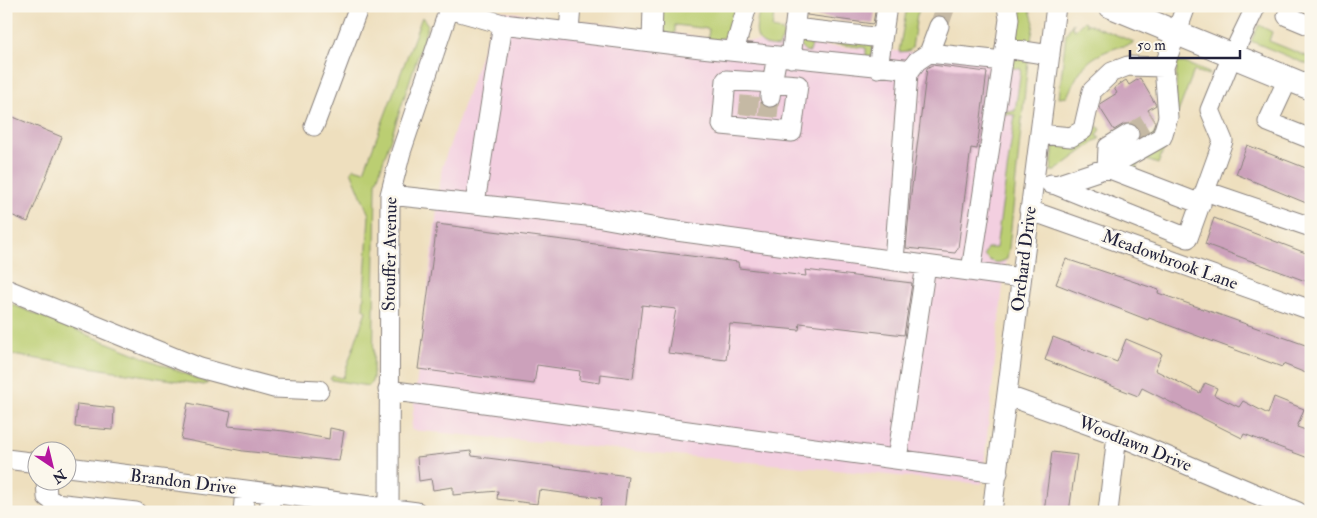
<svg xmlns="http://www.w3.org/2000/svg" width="1317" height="518" viewBox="0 0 1317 518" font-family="'IM FELL Double Pica',serif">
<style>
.built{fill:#f3cfe0}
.green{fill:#bbce72;stroke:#6e7856}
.building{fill:#cca1bb}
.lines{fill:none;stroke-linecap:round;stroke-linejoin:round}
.minor-tunnel{stroke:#c5b9a4;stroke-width:19;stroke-dasharray:19 9;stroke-linecap:butt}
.minor-casing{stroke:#88807c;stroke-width:21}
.major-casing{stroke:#88807c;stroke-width:26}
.minor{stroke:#fff;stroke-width:19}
.major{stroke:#fff;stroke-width:24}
.labels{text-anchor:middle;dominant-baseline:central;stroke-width:5;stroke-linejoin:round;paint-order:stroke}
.street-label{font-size:18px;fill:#22223b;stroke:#fbf7ec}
</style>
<rect width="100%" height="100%" fill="#fbf7ec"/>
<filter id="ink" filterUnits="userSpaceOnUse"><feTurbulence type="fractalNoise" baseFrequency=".02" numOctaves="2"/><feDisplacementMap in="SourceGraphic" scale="10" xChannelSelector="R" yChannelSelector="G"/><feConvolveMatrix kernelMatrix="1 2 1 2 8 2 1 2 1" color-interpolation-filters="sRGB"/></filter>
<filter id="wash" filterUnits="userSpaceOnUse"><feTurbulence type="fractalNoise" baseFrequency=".0096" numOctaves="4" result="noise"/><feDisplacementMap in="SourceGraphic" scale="20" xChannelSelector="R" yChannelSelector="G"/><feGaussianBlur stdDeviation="1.12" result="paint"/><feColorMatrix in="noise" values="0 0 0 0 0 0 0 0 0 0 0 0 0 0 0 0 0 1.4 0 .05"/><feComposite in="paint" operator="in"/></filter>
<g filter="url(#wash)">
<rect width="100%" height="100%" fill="#eedfbe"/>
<!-- built -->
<path class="built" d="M 496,10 L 708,38 L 1027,60 L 982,484 L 411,430 L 442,167 Z"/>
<!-- green -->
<path class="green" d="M 663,6 L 737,6 C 734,22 732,36 715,41 L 708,38 L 709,29 L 675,25 L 675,33 L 672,35 L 665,33 L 660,25 Z
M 760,6 L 775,6 L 772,29 L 782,31 L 784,35 L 779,47 C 749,46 756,29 760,6 Z
M 907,6 L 921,6 L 917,15 L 912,48 L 908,51 L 899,52 Z
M 1029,6 L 1034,23 L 1030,45 L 1018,41 L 1017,38 L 1020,8 Z
M 422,17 L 428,25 L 376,183 L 373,378 L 371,384 L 368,386 L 332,380 L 330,379 L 332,376 L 343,378 L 366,311 L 363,309 L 369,215 L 351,171 L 354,168 L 364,171 Z
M 1084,21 L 1087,23 L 1086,25 L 1089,24 L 1134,42 C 1129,47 1123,45 1116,48 C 1086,57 1079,70 1067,97 L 1059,98 L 1066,34 L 1073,23 L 1072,28 L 1075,30 Z
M 1259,25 L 1272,32 L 1269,41 L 1311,58 L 1311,66 L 1251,41 Z
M 803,36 L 872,43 L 872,57 L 866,57 L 866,48 L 817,41 L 813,41 L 810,52 L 804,51 L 800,46 Z
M 1009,57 L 1028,61 L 1009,247 L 1007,259 C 997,265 991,263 984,255 L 987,248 L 996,248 L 1015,115 L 1004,114 L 1006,111 L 1015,111 L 1021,69 L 1007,67 Z
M 1177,63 L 1185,63 L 1209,73 L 1209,75 L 1194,71 L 1158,164 L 1141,158 L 1135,170 L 1128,163 L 1175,110 Z
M 1095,125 L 1101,129 L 1097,136 L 1100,138 L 1055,171 L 1051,171 L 1054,143 L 1090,134 Z
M 6,302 L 208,383 L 204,385 L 6,354 Z"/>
<g id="blocks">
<!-- building -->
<path class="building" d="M 808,6 L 876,6 L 873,24 L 807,15 Z
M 932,65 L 987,72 L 977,149 L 971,148 L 958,248 L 955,253 L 906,248 L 910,202 L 927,68 Z
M 1140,78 L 1156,105 L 1148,110 L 1155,121 L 1153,129 L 1140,137 L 1139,129 L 1134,124 L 1124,124 L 1114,130 L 1100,108 L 1101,103 L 1117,93 L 1114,88 L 1126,80 L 1129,85 Z
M 6,114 L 62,137 L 28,222 L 6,213 L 6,206 L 11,194 L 6,193 Z
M 1247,145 L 1311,170 L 1311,205 L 1236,174 Z
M 1214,218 L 1311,255 L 1311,283 L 1205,244 Z
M 437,224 L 738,262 L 739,268 L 806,276 L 805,270 L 912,283 L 904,335 L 800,323 L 799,330 L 730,324 L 726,360 L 668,353 L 676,309 L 642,305 L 633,378 L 601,374 L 600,383 L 579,380 L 580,371 L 537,365 L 534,384 L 418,369 Z
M 1066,259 L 1159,290 L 1158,293 L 1311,347 L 1311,375 L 1283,364 L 1282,367 L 1149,318 L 1148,320 L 1056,284 Z
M 1053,337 L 1117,362 L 1126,339 L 1162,354 L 1155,370 L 1200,393 L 1205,383 L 1217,388 L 1214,395 L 1239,407 L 1243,401 L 1268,414 L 1274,397 L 1304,409 L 1297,427 L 1311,432 L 1311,459 L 1244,434 L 1242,438 L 1142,388 L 1138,396 L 1045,360 Z
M 188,403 L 231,412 L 228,426 L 285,431 L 329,439 L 330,428 L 344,431 L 339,461 L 243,451 L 181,439 Z
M 77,404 L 114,408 L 113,430 L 75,427 Z
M 471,451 L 472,456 L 628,476 L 624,512 L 599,512 L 602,498 L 539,490 L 537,504 L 497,499 L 498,491 L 453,495 L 453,487 L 433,490 L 431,479 L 419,481 L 417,457 Z
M 1052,452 L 1077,455 L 1069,512 L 1044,512 Z"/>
</g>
</g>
<g filter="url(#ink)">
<use href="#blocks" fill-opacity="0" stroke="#88807c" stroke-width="1"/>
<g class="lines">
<!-- minor-tunnel -->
<path class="minor-tunnel" d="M 939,26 L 946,6
M 748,115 L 750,95
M 768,117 L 770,97
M 1129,134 L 1154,119"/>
<defs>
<path id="minor" d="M 1291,6 L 1287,16 L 1311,26
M 449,9 L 503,24 L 701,48 L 904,69 L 908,73 L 894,261
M 794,28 L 882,38
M 569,32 L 571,6
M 652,42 L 653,6
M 1005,48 L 1009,19 L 1007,6
M 734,51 L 747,6
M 929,53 L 939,26
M 791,58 L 797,6
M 878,68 L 887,6
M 908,73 L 917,61 L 929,53 L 1003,61
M 1288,79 L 1268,122 L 1311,139
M 770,97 L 772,83 L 726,80 L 722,125 L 792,132 L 798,85 L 772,83 L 777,56
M 314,126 L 359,6
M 1040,134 L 1071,137 L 1083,130 L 1092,91 L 1112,72 L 1128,66 L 1164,67
M 1129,134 L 1108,147 L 1107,168 L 1201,204
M 1051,184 L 1056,185 L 1107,168 L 1162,137 L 1168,117 L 1164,67 L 1186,6
M 1056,185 L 1188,238 L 1223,141 L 1210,110 L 1232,56 L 1256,6
M 1205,191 L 1311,227
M 390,195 L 596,217 L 669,230 L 1021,278
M 475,203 L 503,24
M 1029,210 L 1311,310
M 971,271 L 1005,48 L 1050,55
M 6,289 L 200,368 L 274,388 L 319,390
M 388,390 L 998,473
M 1008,396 L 1117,435 L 1298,512
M 6,459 L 38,463
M 897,459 L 926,265
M 68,467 L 417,512
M 46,480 L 47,497 L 55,503 L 136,512
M 243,512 L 245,490
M 269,512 L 271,493
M 389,512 L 390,195 L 401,152 L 450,6
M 992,512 L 1056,6
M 1108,512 L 1117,435"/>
<path id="major" d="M 1111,6 L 1311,88"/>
</defs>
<!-- minor casing -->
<use href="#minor" class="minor-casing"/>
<!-- major casing -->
<use href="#major" class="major-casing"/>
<!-- minor -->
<use href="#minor" class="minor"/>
<!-- major -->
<use href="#major" class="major"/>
</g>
</g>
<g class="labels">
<!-- street labels -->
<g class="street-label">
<text transform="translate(390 254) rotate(-89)">Stouffer Avenue</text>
<text transform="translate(1024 259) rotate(-83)">Orchard Drive</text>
<text transform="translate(1170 260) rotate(20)">Meadowbrook Lane</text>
<text transform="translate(1135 444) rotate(22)">Woodlawn Drive</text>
<text transform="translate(183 482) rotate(7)">Brandon Drive</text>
</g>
</g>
<!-- margin -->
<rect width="1317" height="518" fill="none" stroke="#fbf7ec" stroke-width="25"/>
<!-- north arrow -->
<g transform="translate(52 466) rotate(145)"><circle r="24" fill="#fbf7ec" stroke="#a4a2a5"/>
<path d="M0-4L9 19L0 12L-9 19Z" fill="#b5179e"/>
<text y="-8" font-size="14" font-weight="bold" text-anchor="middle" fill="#22223b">N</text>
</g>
<!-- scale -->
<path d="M1130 50v8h110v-8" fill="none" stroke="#22223b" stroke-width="2.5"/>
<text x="1137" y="50" font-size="15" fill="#22223b" stroke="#fbf7ec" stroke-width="4" paint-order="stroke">50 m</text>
</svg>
